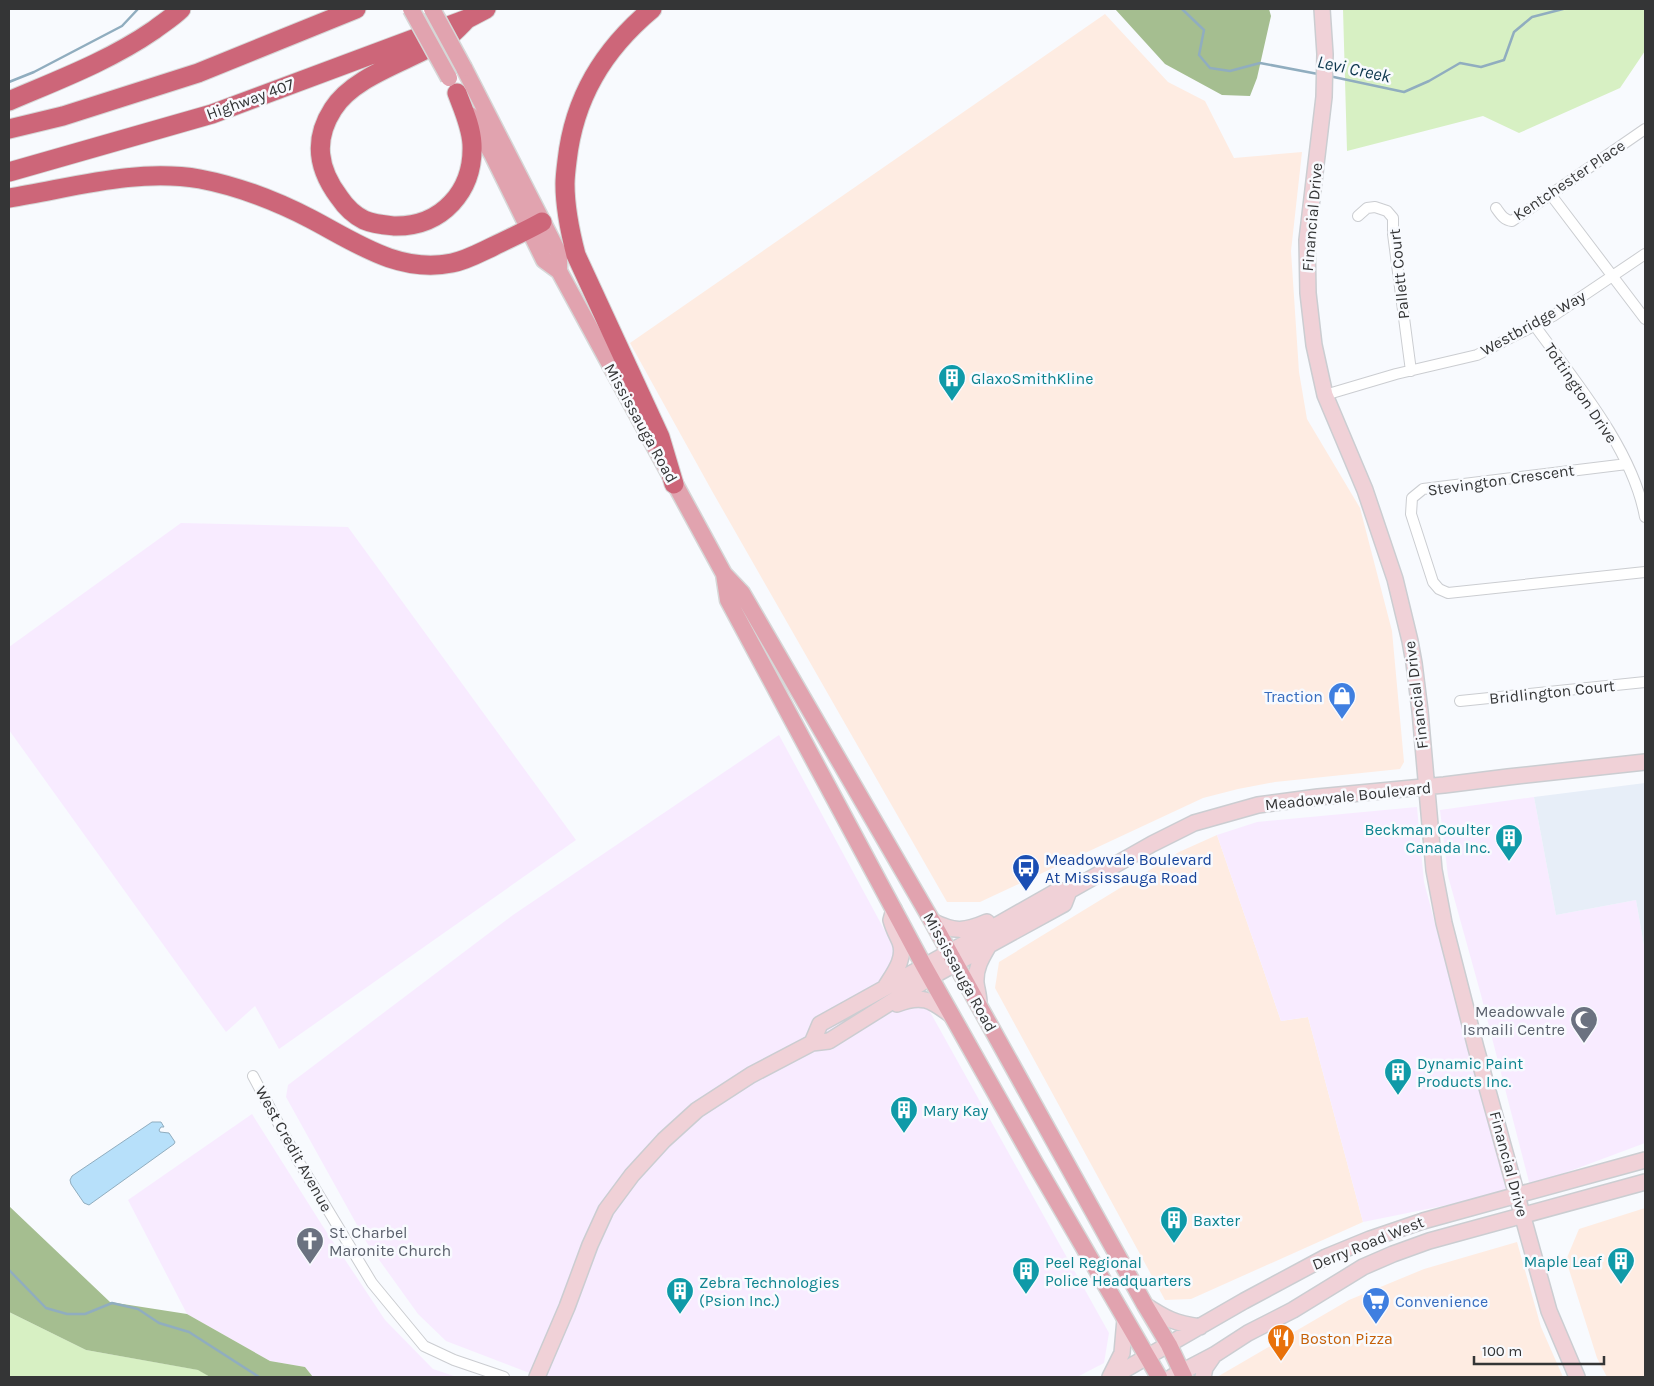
<svg xmlns="http://www.w3.org/2000/svg" width="1654" height="1386" viewBox="0 0 1654 1386" font-family="Karla,sans-serif">
<style>
.commercial{fill:#feece2}
.industrial{fill:#f8ebff}
.built{fill:#e7eef8}
.green{fill:#d7f0c3}
.forest{fill:#a5be90}
.water{fill:#b7e0fa;stroke:#90adbf}
.lines{fill:none;stroke-linecap:round;stroke-linejoin:round}
.stream{stroke:#90adbf;stroke-width:2.5}
.street-casing{stroke:#cbcdd1;stroke-width:12}
.secondary-casing{stroke:#cbcdd1;stroke-width:18}
.primary-casing{stroke:#d6d7d7;stroke-width:19}
.highway-casing{stroke:#d6d7d7;stroke-width:21}
.street{stroke:#fff;stroke-width:10}
.secondary{stroke:#f0d1d7;stroke-width:15}
.primary{stroke:#e1a3af;stroke-width:16}
.highway{stroke:#cd6679;stroke-width:19}
.primary-bridge-casing{stroke:#d6d7d7;stroke-width:19;stroke-linecap:butt}
.primary-bridge{stroke:#e1a3af;stroke-width:16}
.labels{text-anchor:middle;dominant-baseline:central;stroke-width:5;stroke-linejoin:round;paint-order:stroke}
.street-label{font-size:16px;fill:#343536;stroke:#f8fafe}
.culture-label{font-size:16px;fill:#0d838f;stroke:#f8fafe;text-anchor:start}
.shop-label{font-size:16px;fill:#366cbe;stroke:#f8fafe;text-anchor:end}
.transit-label{font-size:16px;fill:#164399;stroke:#f8fafe;text-anchor:start}
.worship-label{font-size:16px;fill:#5b616d;stroke:#f8fafe;text-anchor:end}
.food-label{font-size:16px;fill:#c56008;stroke:#f8fafe;text-anchor:start}
.water-label{font-size:18px;font-style:italic;fill:#0f384f;stroke:#f8fafe}
</style>
<rect width="100%" height="100%" fill="#f8fafe"/>
<!-- commercial -->
<path class="commercial" d="M 1105,14 L 1168,82 L 1205,101 L 1234,158 L 1302,152 L 1291,251 L 1299,372 L 1307,419 L 1360,508 L 1392,631 L 1404,762 L 1400,769 L 1275,782 L 1238,789 L 1203,798 L 980,902 L 947,902 L 712,491 L 630,343 Z
M 1217,835 L 1281,1021 L 1308,1017 L 1363,1222 L 1191,1299 L 1165,1300 L 995,988 L 999,962 L 1179,852 Z
M 1645,1208 L 1645,1377 L 1607,1377 L 1597,1358 L 1566,1260 L 1579,1229 Z
M 1517,1242 L 1541,1327 L 1563,1377 L 1217,1377 L 1349,1300 L 1424,1269 Z"/>
<!-- industrial -->
<path class="industrial" d="M 181,523 L 348,527 L 576,840 L 279,1049 L 255,1006 L 226,1032 L 9,730 L 9,647 Z
M 779,735 L 885,931 L 1109,1333 L 1104,1363 L 1077,1377 L 540,1377 L 446,1341 L 418,1314 L 367,1243 L 286,1097 L 288,1085 L 513,915 Z
M 1534,797 L 1556,915 L 1636,900 L 1645,951 L 1645,1143 L 1530,1186 L 1481,995 L 1448,876 L 1440,810 Z
M 1417,807 L 1424,882 L 1507,1193 L 1363,1222 L 1308,1017 L 1281,1021 L 1217,835 L 1257,822 Z
M 252,1114 L 322,1225 L 385,1320 L 433,1369 L 457,1377 L 313,1377 L 305,1367 L 270,1361 L 187,1314 L 128,1200 Z"/>
<!-- built -->
<path class="built" d="M 1645,783 L 1645,951 L 1636,900 L 1556,915 L 1534,797 Z"/>
<!-- green -->
<path class="green" d="M 1343,9 L 1645,9 L 1645,51 L 1620,88 L 1519,133 L 1483,116 L 1347,151 Z
M 9,1312 L 86,1350 L 199,1370 L 210,1377 L 9,1377 Z"/>
<!-- forest -->
<path class="forest" d="M 1115,9 L 1269,9 L 1271,16 L 1257,78 L 1250,96 L 1222,95 L 1165,64 Z
M 9,1206 L 110,1302 L 187,1314 L 270,1361 L 305,1367 L 313,1377 L 210,1377 L 198,1370 L 86,1350 L 9,1312 Z"/>
<!-- water -->
<path class="water" d="M 152,1122 L 161,1122 L 164,1127 L 161,1127 L 159,1130 L 160,1132 L 169,1133 L 175,1142 L 174,1144 L 89,1205 L 84,1203 L 71,1184 L 70,1180 L 72,1176 Z"/>
<g class="lines">
<!-- stream -->
<path class="stream" d="M 1182,9 L 1204,30 L 1199,55 L 1210,68 L 1230,71 L 1260,63 L 1318,74
M 1329,76 L 1404,92 L 1429,81 L 1460,63 L 1481,67 L 1504,60 L 1514,32 L 1532,17 L 1563,9
M 9,82 L 34,72 L 122,26 L 138,9
M 9,1270 L 46,1308 L 67,1314 L 85,1314 L 112,1303 L 138,1309 L 159,1323 L 189,1332 L 259,1377"/>
<defs>
<path id="street" d="M 1551,195 L 1645,319
M 1496,208 C 1501,215 1504,220 1512,221 L 1645,129
M 1358,216 L 1367,208 L 1375,207 L 1387,211 L 1393,218 L 1393,234 L 1411,371
M 1535,326 C 1575,381 1633,450 1645,517
M 1325,395 L 1396,374 L 1477,355 L 1553,316 L 1645,254
M 1627,464 L 1423,489 L 1412,498 L 1411,514 L 1433,582 L 1439,589 L 1448,593 L 1645,572
M 1460,701 L 1645,682
M 253,1076 L 299,1162 L 372,1283 L 424,1346 L 454,1360 L 504,1377"/>
<path id="secondary" d="M 1322,9 L 1325,54 L 1324,97 L 1307,240 L 1308,293 L 1314,345 L 1325,395 L 1365,490 L 1395,579 L 1410,641 L 1414,663 L 1420,711 L 1434,870 L 1444,923 L 1476,1048 L 1549,1311 L 1577,1377
M 932,921 C 954,932 964,932 987,922
M 886,986 C 894,973 906,958 900,942 C 897,935 893,928 891,920 L 894,909
M 979,1003 C 979,996 977,990 976,983 C 975,968 982,957 989,945
M 897,1004 C 922,994 931,1000 951,1015
M 812,1043 L 820,1024 L 948,953 L 1057,891 L 1069,891 L 1152,844 L 1194,823 L 1258,805 L 1318,797 L 1444,785 L 1508,777 L 1645,762
M 1145,1305 C 1166,1319 1175,1323 1200,1327
M 537,1377 L 567,1307 L 590,1245 L 606,1210 L 632,1175 L 664,1140 L 697,1110 L 751,1075 L 812,1043 L 829,1041 L 931,977 L 1064,904 L 1069,891
M 1110,1377 L 1122,1353 L 1125,1319
M 1112,1377 L 1244,1301 L 1326,1257 L 1370,1239 L 1423,1221 L 1645,1160
M 1172,1377 L 1214,1355 L 1248,1333 L 1293,1310 L 1363,1267 L 1393,1254 L 1429,1241 L 1645,1182
M 1203,1377 L 1205,1368 L 1214,1355"/>
<path id="primary" d="M 464,68 L 559,254 L 559,271
M 470,115 L 492,154 L 544,260 L 559,271 L 724,574 L 742,593 L 932,921 L 1145,1305 L 1169,1345 L 1184,1377
M 724,574 L 728,600 L 924,966 L 1036,1165 L 1159,1377"/>
<path id="highway" d="M 652,9 C 603,50 574,98 567,161 C 566,169 565,177 565,184 C 565,209 570,232 576,255 L 660,437 L 674,484
M 457,93 C 463,109 471,126 472,144 C 474,191 442,227 394,226 C 384,225 373,224 364,220 C 354,215 345,206 339,197 C 318,169 313,140 333,109 C 355,74 414,60 448,37 C 455,32 461,25 467,19
M 9,101 C 58,80 109,61 154,30 C 163,23 173,17 181,9
M 9,129 L 63,116 L 198,73 L 356,9
M 9,172 L 212,114 L 467,19 L 486,9
M 9,198 C 72,188 136,168 200,179 C 237,186 278,202 311,219 C 355,242 399,274 452,263 C 467,260 481,252 494,246 C 510,238 526,231 542,222"/>
</defs>
<!-- street casing -->
<use href="#street" class="street-casing"/>
<!-- secondary casing -->
<use href="#secondary" class="secondary-casing"/>
<!-- primary casing -->
<use href="#primary" class="primary-casing"/>
<!-- highway casing -->
<use href="#highway" class="highway-casing"/>
<!-- street -->
<use href="#street" class="street"/>
<!-- secondary -->
<use href="#secondary" class="secondary"/>
<!-- primary -->
<use href="#primary" class="primary"/>
<!-- highway -->
<use href="#highway" class="highway"/>
<defs>
<path id="primary-bridge" d="M 411,9 L 449,78
M 432,9 L 464,68"/>
</defs>
<!-- primary-bridge casing -->
<use href="#primary-bridge" class="primary-bridge-casing"/>
<!-- primary-bridge -->
<use href="#primary-bridge" class="primary-bridge"/>
</g>
<!-- icons -->
<defs>
<symbol id="building-pin" viewBox="-11 -11 22 30"><path d="M0 17L-7.5 6A9.5 9.5 0 1 1 7.5 6Z" fill="#0f9aa8" stroke="#f8fafe"/><path d="M-4-6H4V6H1V3H-1V6H-4ZM-2.5-4.3h1.7v1.8h-1.7ZM.8-4.3h1.7v1.8H.8ZM-2.5-1h1.7V.8h-1.7ZM.8-1h1.7V.8H.8Z" fill="#fff"/></symbol>
<symbol id="shop-pin" viewBox="-11 -11 22 30"><path d="M0 17L-7.5 6A9.5 9.5 0 1 1 7.5 6Z" fill="#3f7fe0" stroke="#f8fafe"/><path d="M-5-2.5h2.3a2.7 3.5 0 0 1 5.4 0H5L5.5 6h-11ZM-1.5-2.5h3a1.5 2.3 0 0 0-3 0Z" fill="#fff"/></symbol>
<symbol id="bus-pin" viewBox="-11 -11 22 30"><path d="M0 17L-7.5 6A9.5 9.5 0 1 1 7.5 6Z" fill="#1a4fb4" stroke="#f8fafe"/><path d="M-5-6H5V4H4V6H2V4H-2V6H-4V4H-5ZM-3.5-4V0h7V-4ZM-3.5 1.2v1.5H-2V1.2ZM2 1.2v1.5H3.5V1.2Z" fill="#fff"/></symbol>
<symbol id="mosque-pin" viewBox="-11 -11 22 30"><path d="M0 17L-7.5 6A9.5 9.5 0 1 1 7.5 6Z" fill="#6b7280" stroke="#f8fafe"/><path d="M3.5-4.9A6 6 0 1 0 3.5 4.9A5 5 0 1 1 3.5-4.9Z" fill="#fff"/></symbol>
<symbol id="church-pin" viewBox="-11 -11 22 30"><path d="M0 17L-7.5 6A9.5 9.5 0 1 1 7.5 6Z" fill="#6b7280" stroke="#f8fafe"/><path d="M-1.2-6h2.4v3.5h3.3v2.4h-3.3V6h-2.4V-.1h-3.3v-2.4h3.3Z" fill="#fff"/></symbol>
<symbol id="supermarket-pin" viewBox="-11 -11 22 30"><path d="M0 17L-7.5 6A9.5 9.5 0 1 1 7.5 6Z" fill="#3f7fe0" stroke="#f8fafe"/><path d="M-6-5.5h2.5l.6 2H6L4.5 2H-2.5L-4.4-4H-6ZM-1.5 3.2a1.3 1.3 0 1 0 .1 0ZM3 3.2a1.3 1.3 0 1 0 .1 0Z" fill="#fff"/></symbol>
<symbol id="restaurant-pin" viewBox="-11 -11 22 30"><path d="M0 17L-7.5 6A9.5 9.5 0 1 1 7.5 6Z" fill="#e8710a" stroke="#f8fafe"/><path d="M-5-6h1v4h1v-4h1v4h1v-4h1v5L-1.5 .5V6h-2V.5L-5-1ZM5-6V6H3V1.5H1.5Q1.5-4 5-6Z" fill="#fff"/></symbol>
</defs>
<g fill-rule="evenodd">
<use href="#building-pin" x="936" y="362" width="32" height="43"/>
<use href="#shop-pin" x="1326" y="680" width="32" height="43"/>
<use href="#building-pin" x="1493" y="822" width="32" height="43"/>
<use href="#bus-pin" x="1010" y="852" width="32" height="43"/>
<use href="#mosque-pin" x="1568" y="1004" width="32" height="43"/>
<use href="#building-pin" x="1382" y="1056" width="32" height="43"/>
<use href="#building-pin" x="888" y="1094" width="32" height="43"/>
<use href="#building-pin" x="1158" y="1204" width="32" height="43"/>
<use href="#church-pin" x="294" y="1225" width="32" height="43"/>
<use href="#building-pin" x="1605" y="1245" width="32" height="43"/>
<use href="#building-pin" x="1010" y="1255" width="32" height="43"/>
<use href="#building-pin" x="664" y="1275" width="32" height="43"/>
<use href="#supermarket-pin" x="1360" y="1285" width="32" height="43"/>
<use href="#restaurant-pin" x="1265" y="1322" width="32" height="43"/>
</g>
<g class="labels">
<!-- street labels -->
<g class="street-label">
<text transform="translate(250 99) rotate(-20)">Highway 407</text>
<text transform="translate(1569 180) rotate(-34)">Kentchester Place</text>
<text transform="translate(1312 217) rotate(-85)">Financial Drive</text>
<text transform="translate(1399 274) rotate(-96)">Pallett Court</text>
<text transform="translate(1533 323) rotate(-29)">Westbridge Way</text>
<text transform="translate(1581 393) rotate(56)">Tottington Drive</text>
<text transform="translate(641 423) rotate(61)">Mississauga Road</text>
<text transform="translate(1501 480) rotate(-8)">Stevington Crescent</text>
<text transform="translate(1552 692) rotate(-6)">Bridlington Court</text>
<text transform="translate(1416 695) rotate(-97)">Financial Drive</text>
<text transform="translate(1348 796) rotate(-6)">Meadowvale Boulevard</text>
<text transform="translate(960 972) rotate(61)">Mississauga Road</text>
<text transform="translate(294 1149) rotate(61)">West Credit Avenue</text>
<text transform="translate(1509 1164) rotate(75)">Financial Drive</text>
<text transform="translate(1368 1243) rotate(-22)">Derry Road West</text>
</g>
<!-- culture labels -->
<g class="culture-label">
<text x="971" y="378">GlaxoSmithKline</text>
<text x="1490" y="829" text-anchor="end">Beckman Coulter<tspan x="1490" dy="18">Canada Inc.</tspan></text>
<text x="1417" y="1063">Dynamic Paint<tspan x="1417" dy="18">Products Inc.</tspan></text>
<text x="923" y="1110">Mary Kay</text>
<text x="1193" y="1220">Baxter</text>
<text x="1602" y="1261" text-anchor="end">Maple Leaf</text>
<text x="1045" y="1262">Peel Regional<tspan x="1045" dy="18">Police Headquarters</tspan></text>
<text x="699" y="1282">Zebra Technologies<tspan x="699" dy="18">(Psion Inc.)</tspan></text>
</g>
<!-- shop labels -->
<g class="shop-label">
<text x="1323" y="696">Traction</text>
<text x="1395" y="1301" text-anchor="start">Convenience</text>
</g>
<!-- transit labels -->
<g class="transit-label">
<text x="1045" y="859">Meadowvale Boulevard<tspan x="1045" dy="18">At Mississauga Road</tspan></text>
</g>
<!-- worship labels -->
<g class="worship-label">
<text x="1565" y="1011">Meadowvale<tspan x="1565" dy="18">Ismaili Centre</tspan></text>
<text x="329" y="1232" text-anchor="start">St. Charbel<tspan x="329" dy="18">Maronite Church</tspan></text>
</g>
<!-- food labels -->
<g class="food-label">
<text x="1300" y="1338">Boston Pizza</text>
</g>
<!-- water labels -->
<g class="water-label">
<text transform="translate(1354 69) rotate(12)">Levi Creek</text>
</g>
</g>
<!-- border -->
<rect width="1654" height="1386" fill="none" stroke="#343536" stroke-width="20"/>
<!-- scale -->
<path d="M1474 1356v8h130v-8" fill="none" stroke="#343536" stroke-width="2.5"/>
<text x="1482" y="1356" font-size="15" fill="#343536" stroke="#f8fafe" stroke-width="4" paint-order="stroke">100 m</text>
</svg>
